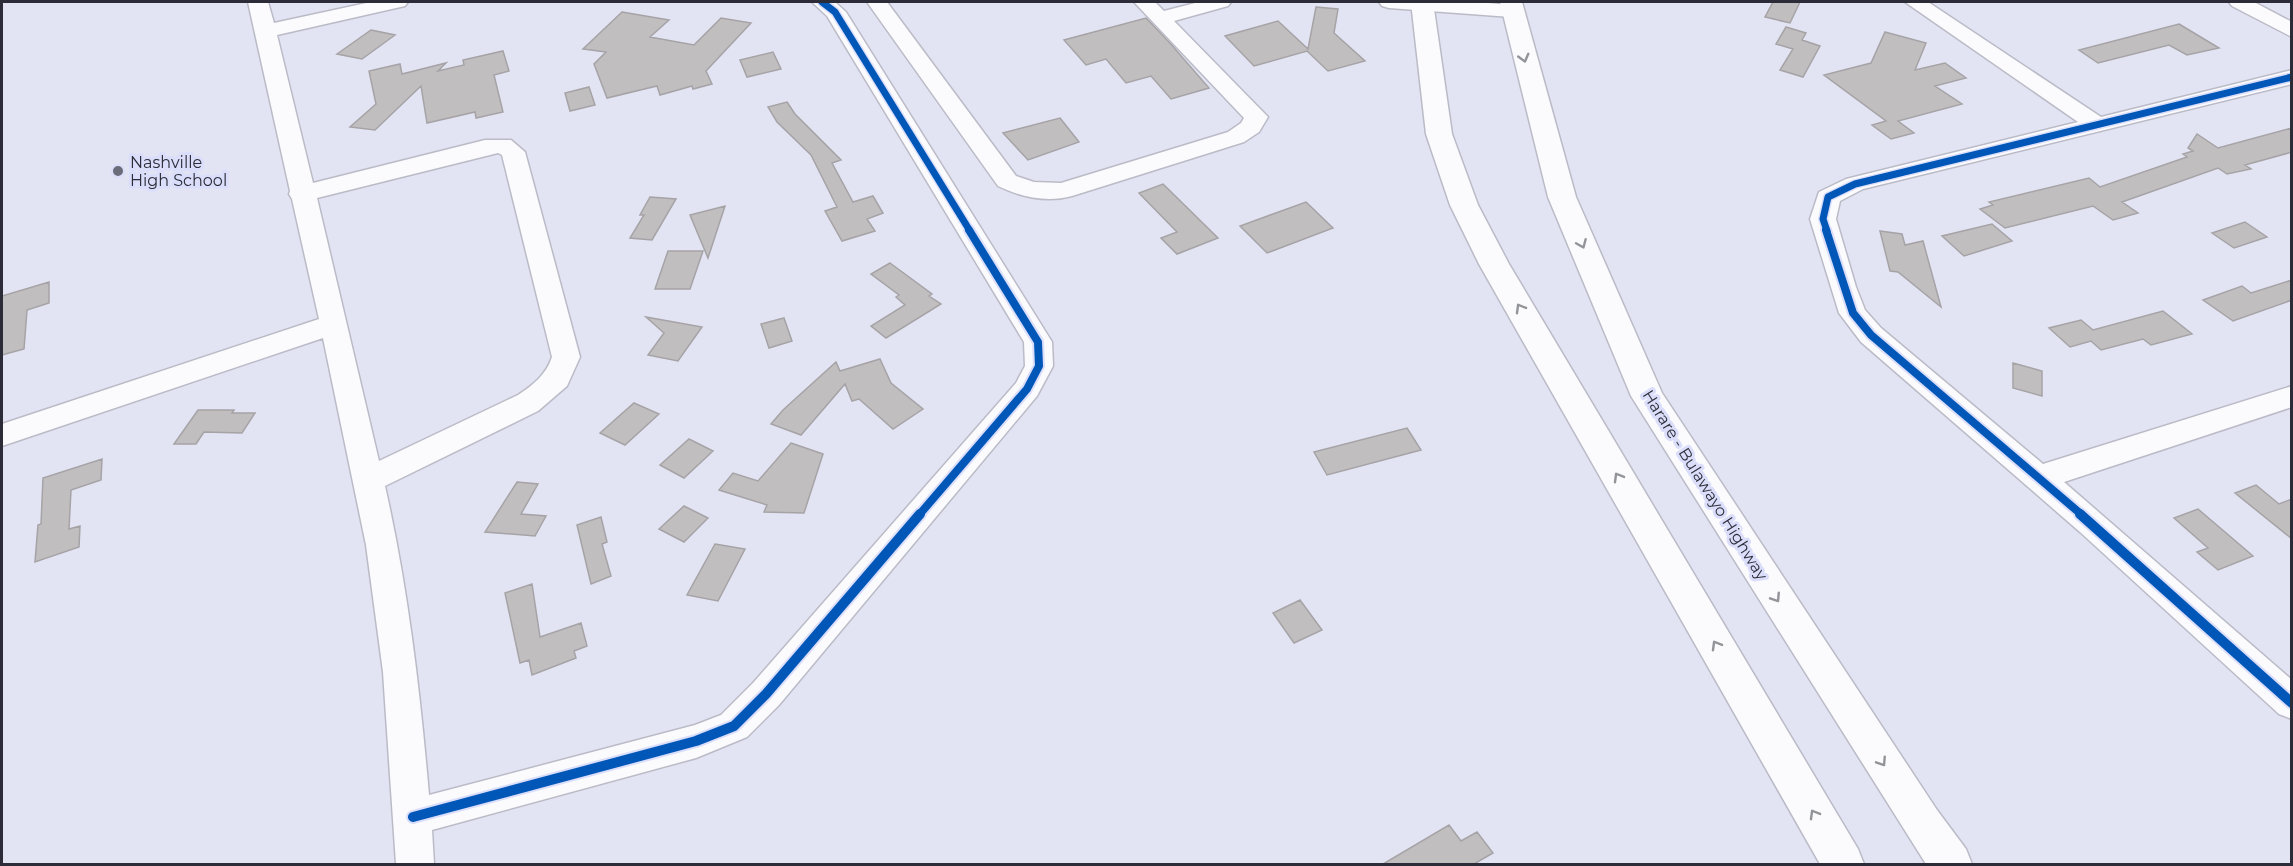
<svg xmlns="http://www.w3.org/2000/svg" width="2293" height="866" viewBox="0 0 2293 866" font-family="Montserrat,sans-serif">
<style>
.building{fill:#c1bec0;stroke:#a6a3a6;stroke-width:1.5}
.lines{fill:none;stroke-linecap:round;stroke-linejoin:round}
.minor-casing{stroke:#babbc7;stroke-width:3}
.highway-casing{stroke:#babbc7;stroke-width:3}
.minor{fill:#fbfbfd;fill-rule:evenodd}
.highway{fill:#fbfbfd;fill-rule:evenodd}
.cycleway-far2-casing{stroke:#dbdefa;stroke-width:10}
.cycleway-far1-casing{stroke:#dbdefa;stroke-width:12}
.cycleway-casing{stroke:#dbdefa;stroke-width:14}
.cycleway-far2{stroke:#0057b8;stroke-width:7}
.cycleway-far1{stroke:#0057b8;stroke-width:8}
.cycleway{stroke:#0057b8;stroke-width:10}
.oneway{stroke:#93949a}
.poi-dot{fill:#6b6c79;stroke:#dbdefa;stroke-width:2}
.labels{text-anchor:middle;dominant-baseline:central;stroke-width:6;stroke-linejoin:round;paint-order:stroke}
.poi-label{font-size:16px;fill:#2b2c37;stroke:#dbdefa;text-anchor:start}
.street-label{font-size:16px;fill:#2b2c37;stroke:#dbdefa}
</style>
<rect width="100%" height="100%" fill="#e2e4f3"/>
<!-- building -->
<path class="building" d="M 1773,2 L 1800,2 L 1790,23 L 1765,17 Z
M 1316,7 L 1338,9 L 1334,33 L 1365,61 L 1328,71 L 1307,51 L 1254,66 L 1225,36 L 1278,21 L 1308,49 Z
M 622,12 L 669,20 L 650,37 L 694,45 L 721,18 L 751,23 L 706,71 L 712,84 L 693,89 L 692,86 L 660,95 L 657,86 L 607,98 L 594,64 L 606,52 L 583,49 Z
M 1146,18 L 1169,42 L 1209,88 L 1171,99 L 1151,76 L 1126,83 L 1106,59 L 1086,65 L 1064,40 Z
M 2179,24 L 2219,48 L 2187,55 L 2169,45 L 2098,63 L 2079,50 Z
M 1786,27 L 1806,33 L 1802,40 L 1820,46 L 1803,77 L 1780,70 L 1793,49 L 1776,44 Z
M 371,30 L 395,35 L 362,59 L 337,54 Z
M 1885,32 L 1926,43 L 1915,70 L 1945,63 L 1966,78 L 1935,86 L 1962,104 L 1898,121 L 1914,133 L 1891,139 L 1872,125 L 1886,121 L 1824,75 L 1871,63 Z
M 503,51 L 509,71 L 494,75 L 503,112 L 476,118 L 475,112 L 427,123 L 421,86 L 375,130 L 350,127 L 376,104 L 369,71 L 400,64 L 402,74 L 446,63 L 438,71 L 464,65 L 463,60 Z
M 773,52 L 781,69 L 747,77 L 740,60 Z
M 589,87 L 595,105 L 570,111 L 565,93 Z
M 787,102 L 795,114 L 841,160 L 832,163 L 853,202 L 873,196 L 883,213 L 867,219 L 875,231 L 842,241 L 825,211 L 837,207 L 811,155 L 777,122 L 768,107 Z
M 1060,118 L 1079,142 L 1028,160 L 1003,133 Z
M 2292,128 L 2292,152 L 2245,165 L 2251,169 L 2227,174 L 2218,168 L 2122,202 L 2138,213 L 2113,220 L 2093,206 L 2005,228 L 1980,209 L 1993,205 L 1989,202 L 2089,178 L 2100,187 L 2187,157 L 2183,154 L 2193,151 L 2188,148 L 2197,134 L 2218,148 Z
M 1163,184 L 1218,238 L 1177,254 L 1161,238 L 1177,232 L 1139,193 Z
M 650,197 L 676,199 L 652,240 L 630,238 L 644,215 L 640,215 Z
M 1306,202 L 1333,228 L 1267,253 L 1240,226 Z
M 725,206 L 708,258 L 690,215 Z
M 2245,222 L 2267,237 L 2234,248 L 2212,233 Z
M 1992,224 L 2012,241 L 1964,256 L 1942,236 Z
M 1880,231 L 1902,234 L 1905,245 L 1923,241 L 1941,307 L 1898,272 L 1890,271 Z
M 668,251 L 703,251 L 690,289 L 655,289 Z
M 890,263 L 932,294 L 929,296 L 941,304 L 886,338 L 871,326 L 905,305 L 896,297 L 899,295 L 871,274 Z
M 2292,280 L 2292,300 L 2233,321 L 2203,300 L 2242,286 L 2251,293 Z
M 49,282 L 49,303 L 27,310 L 24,349 L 2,355 L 2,296 Z
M 2163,311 L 2192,334 L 2151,345 L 2143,339 L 2101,350 L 2091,341 L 2070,347 L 2049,328 L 2081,320 L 2093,330 Z
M 646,317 L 702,327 L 678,361 L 648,355 L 664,333 Z
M 784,318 L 792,341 L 769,348 L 761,324 Z
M 880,359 L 891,383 L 923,409 L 893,429 L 859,399 L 852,401 L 845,384 L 801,435 L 771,424 L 783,410 L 836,362 L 840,371 Z
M 2013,363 L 2042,371 L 2042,396 L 2013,388 Z
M 634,403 L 659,414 L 625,445 L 600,433 Z
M 198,410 L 234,410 L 232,413 L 255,413 L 242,433 L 204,432 L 196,444 L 174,444 Z
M 1407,428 L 1421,450 L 1327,475 L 1314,452 Z
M 689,439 L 713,451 L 684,478 L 660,465 Z
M 791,443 L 823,454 L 804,513 L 764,512 L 767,505 L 719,490 L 733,473 L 758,481 Z
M 102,459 L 101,480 L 71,490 L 69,529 L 80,526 L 79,547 L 35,562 L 38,525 L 41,524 L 43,478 Z
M 517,482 L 538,484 L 521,514 L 546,516 L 535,536 L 485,532 Z
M 2256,485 L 2279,504 L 2292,499 L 2292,539 L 2235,493 Z
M 684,506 L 708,518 L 684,542 L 659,529 Z
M 2198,509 L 2253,556 L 2218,570 L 2197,552 L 2208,548 L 2174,518 Z
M 601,517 L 607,542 L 602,544 L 611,576 L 591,584 L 577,525 Z
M 715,544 L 745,549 L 718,601 L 687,595 Z
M 532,584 L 540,637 L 581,623 L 587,646 L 574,651 L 576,658 L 532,675 L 529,660 L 520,663 L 505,593 Z
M 1300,600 L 1322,630 L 1294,643 L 1273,613 Z
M 1449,825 L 1461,841 L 1477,832 L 1493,853 L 1474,864 L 1383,864 Z"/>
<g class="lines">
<defs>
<path id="minor" d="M 248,2 L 268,2 L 274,23 L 371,2 L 408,2 L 405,6 L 277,35 L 313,183 L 485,140 L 511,140 L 525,152 L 580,357 L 567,386 L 538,411 L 385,486 C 408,588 420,690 429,795 L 695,725 L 721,715 L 753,683 L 1016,383 L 1025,366 L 1024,342 L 827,16 L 812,2 L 835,2 L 846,12 L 1052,342 L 1053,366 L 1037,396 L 779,705 L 747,737 L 696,758 L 432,830 L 434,864 L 396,864 L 383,672 L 366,545 L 323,338 L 2,446 L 2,424 L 319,319 L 292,199 L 289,194 L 290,191 ZM 498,153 L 502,155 L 552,357 C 546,375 533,385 518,395 L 379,461 L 317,198 Z
M 867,2 L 887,2 L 1016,176 L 1034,182 L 1061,183 L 1228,132 L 1241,123 L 1244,118 L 1134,2 L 1155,2 L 1164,11 L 1199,2 L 1231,2 L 1228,6 L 1174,21 L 1268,117 L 1259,132 L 1244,142 L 1072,196 C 1047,203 1021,197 998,186 Z
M 1379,2 C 1412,0 1486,0 1518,7 L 1522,11 L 1518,15 L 1511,17 L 1389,8 L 1382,6 Z
M 1905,2 L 1928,2 L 2101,117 L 2292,70 L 2292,84 L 1863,189 L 1840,201 L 1836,219 L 1856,287 L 1865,310 L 1881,328 L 2043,464 L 2292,386 L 2292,407 L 2064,482 L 2292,680 L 2292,719 L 2279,714 L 2080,532 L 1861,342 L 1839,313 L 1810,219 L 1819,192 L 1846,179 L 2078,122 Z
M 2229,2 L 2254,2 L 2292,22 L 2292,37 L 2232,6 Z"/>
<path id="highway" d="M 1411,2 L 1433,2 L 1452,134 L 1478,205 L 1509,264 L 1858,849 L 1864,864 L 1820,864 L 1479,264 L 1450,205 L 1426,134 Z
M 1500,2 L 1522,2 L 1576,197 L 1662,393 L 1937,810 L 1966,849 L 1972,864 L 1926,864 L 1631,396 L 1548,197 Z"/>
</defs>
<!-- minor casing -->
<use href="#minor" class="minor-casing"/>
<!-- highway casing -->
<use href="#highway" class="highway-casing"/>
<!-- minor -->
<use href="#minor" class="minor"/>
<!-- highway -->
<use href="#highway" class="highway"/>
<defs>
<path id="cycleway-far2" d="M 822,2 L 835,12 L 970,231
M 1827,231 L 1823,219 L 1828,197 L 1855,184 L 2292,77"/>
<path id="cycleway-far1" d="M 1826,230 L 1853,313 L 1871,335 L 2082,515
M 919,515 L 1027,389 L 1039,366 L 1038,342 L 969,230"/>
<path id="cycleway" d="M 2080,514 L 2292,703
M 413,817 L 696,741 L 734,726 L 766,694 L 920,514"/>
</defs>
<!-- cycleway-far2 casing -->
<use href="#cycleway-far2" class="cycleway-far2-casing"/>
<!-- cycleway-far1 casing -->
<use href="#cycleway-far1" class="cycleway-far1-casing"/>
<!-- cycleway casing -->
<use href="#cycleway" class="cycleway-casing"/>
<!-- cycleway-far2 -->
<use href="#cycleway-far2" class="cycleway-far2"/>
<!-- cycleway-far1 -->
<use href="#cycleway-far1" class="cycleway-far1"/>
<!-- cycleway -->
<use href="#cycleway" class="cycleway"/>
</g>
<!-- one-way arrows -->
<defs><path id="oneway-chevron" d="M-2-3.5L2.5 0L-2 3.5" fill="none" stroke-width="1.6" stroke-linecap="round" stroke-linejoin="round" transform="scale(1.5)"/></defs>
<g class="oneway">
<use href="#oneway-chevron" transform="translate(1524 58) rotate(75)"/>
<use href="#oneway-chevron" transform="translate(1582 244) rotate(67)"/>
<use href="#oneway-chevron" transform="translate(1520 308) rotate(-120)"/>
<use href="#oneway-chevron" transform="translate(1618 477) rotate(-120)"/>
<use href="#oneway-chevron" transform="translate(1776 598) rotate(57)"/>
<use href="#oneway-chevron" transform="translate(1716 645) rotate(-120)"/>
<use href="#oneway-chevron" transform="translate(1882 762) rotate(57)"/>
<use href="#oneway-chevron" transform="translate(1814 814) rotate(-120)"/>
</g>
<!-- markers -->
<circle class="poi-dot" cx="118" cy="171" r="6"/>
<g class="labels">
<!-- poi labels -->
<g class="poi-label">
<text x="130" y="162">Nashville<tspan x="130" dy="18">High School</tspan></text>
</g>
<!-- street labels -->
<g class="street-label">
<text transform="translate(1705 485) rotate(58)">Harare - Bulawayo Highway</text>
</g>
</g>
<!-- border -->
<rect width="2293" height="866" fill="none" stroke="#2b2c37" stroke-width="6"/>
</svg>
